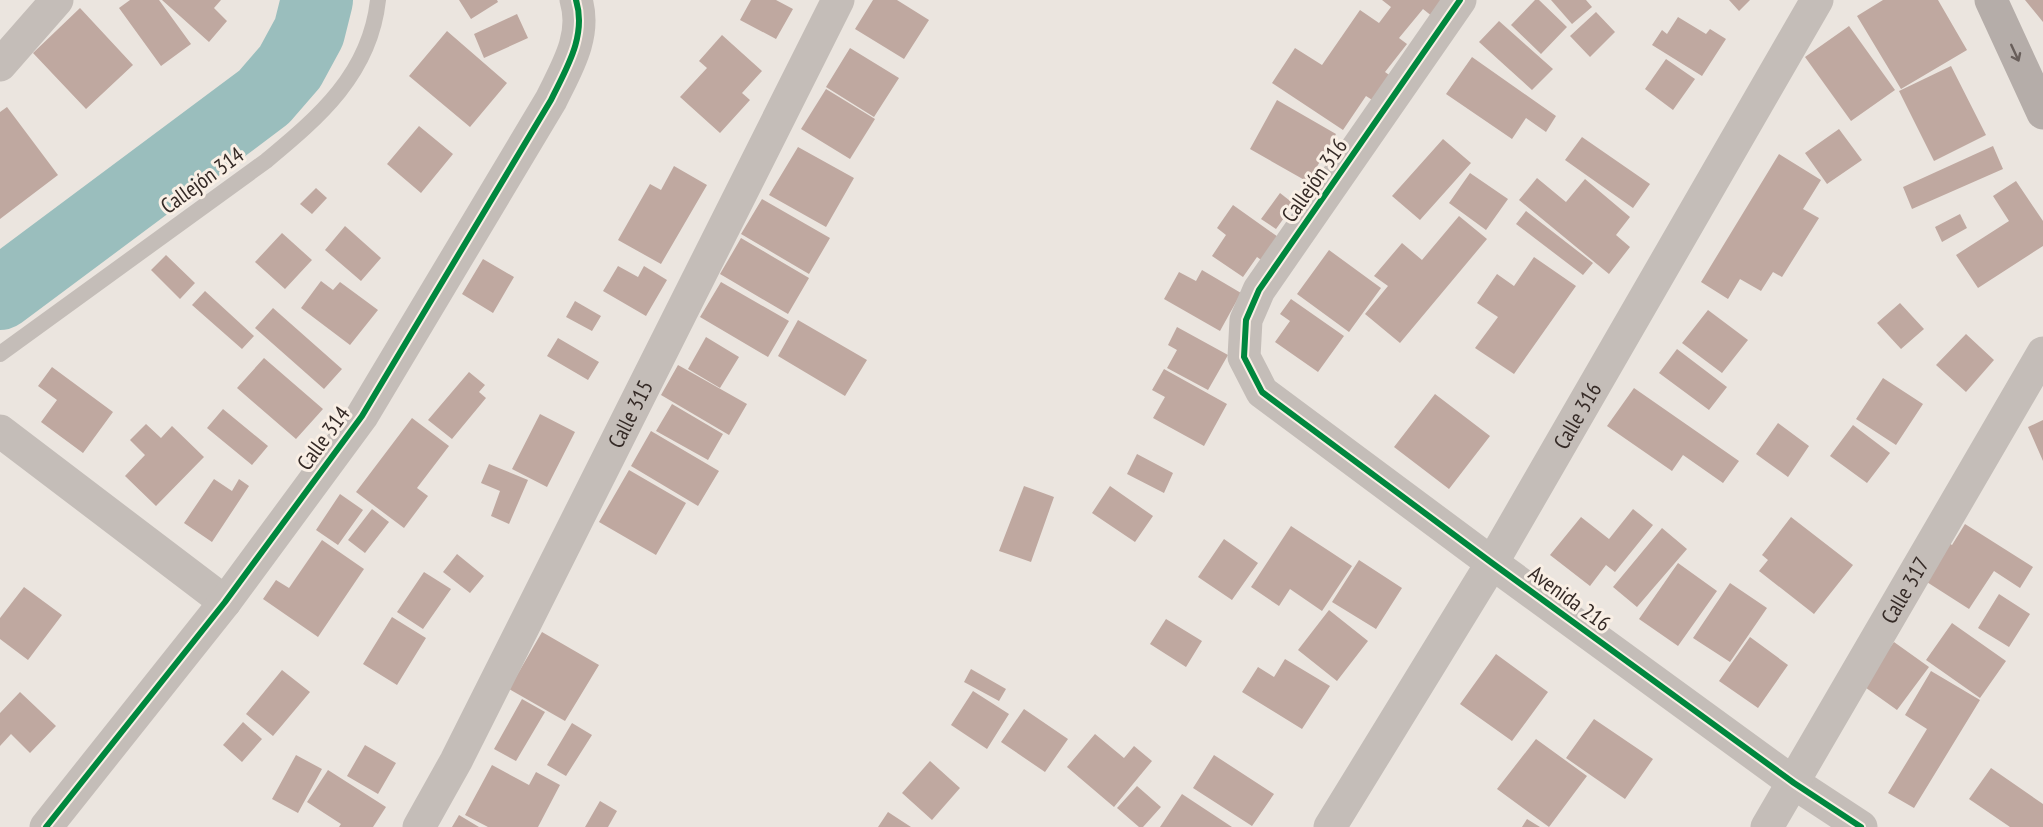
<svg xmlns="http://www.w3.org/2000/svg" width="2043" height="827" viewBox="0 0 2043 827" font-family="'PT Sans Narrow',sans-serif">
<style>
.lines{fill:none;stroke-linecap:round;stroke-linejoin:round}
.river{stroke:#9abebd;stroke-width:72}
.building{fill:#bfa8a0}
.lane{stroke:#c4bdb8;stroke-width:16}
.street{stroke:#c4bdb8;stroke-width:33}
.secondary{stroke:#b5ada9;stroke-width:33}
.cycleway-casing{stroke:#f9efe5;stroke-width:10}
.cycleway{stroke:#00873e;stroke-width:6}
.oneway{stroke:#685e5a}
.labels{text-anchor:middle;dominant-baseline:central;stroke-width:6;stroke-linejoin:round;paint-order:stroke}
.street-label{font-size:22px;fill:#352a26;stroke:#f9efe5}
</style>
<rect width="100%" height="100%" fill="#ebe5df"/>
<g class="lines">
<!-- river -->
<path class="river" d="M 0,294 L 264,97 L 290,67 L 309,32 L 317,0"/>
</g>
<!-- building -->
<path class="building" d="M 130,0 L 159,0 L 191,44 L 161,66 L 119,8 Z
M 162,0 L 221,0 L 214,8 L 227,21 L 209,42 Z
M 459,0 L 497,0 L 498,2 L 471,19 Z
M 751,0 L 776,0 L 793,9 L 776,39 L 740,20 Z
M 873,0 L 897,0 L 929,20 L 904,59 L 855,29 Z
M 1382,0 L 1446,0 L 1433,17 L 1423,9 L 1399,38 L 1407,44 L 1385,72 L 1395,79 L 1377,103 L 1366,96 L 1343,130 L 1272,83 L 1295,48 L 1322,65 L 1360,10 L 1379,23 L 1391,7 Z
M 1535,0 L 1539,0 L 1567,27 L 1541,54 L 1511,25 Z
M 1551,0 L 1586,0 L 1592,7 L 1572,24 Z
M 1729,0 L 1750,0 L 1739,11 Z
M 1883,0 L 1938,0 L 1967,50 L 1901,89 L 1857,16 Z
M 2025,0 L 2043,0 L 2043,22 Z
M 80,8 L 133,65 L 86,109 L 33,53 Z
M 1596,12 L 1615,32 L 1590,57 L 1570,36 Z
M 517,14 L 528,38 L 484,58 L 474,34 Z
M 1678,17 L 1706,34 L 1710,29 L 1726,39 L 1702,76 L 1652,45 L 1662,30 L 1667,34 Z
M 1499,21 L 1553,69 L 1532,90 L 1479,42 Z
M 1849,26 L 1895,90 L 1851,121 L 1805,57 Z
M 447,31 L 507,83 L 470,127 L 409,76 Z
M 722,35 L 762,71 L 742,93 L 750,100 L 720,133 L 680,97 L 707,68 L 699,61 Z
M 850,48 L 899,78 L 874,117 L 826,87 Z
M 1472,57 L 1556,116 L 1546,132 L 1526,118 L 1512,139 L 1446,94 Z
M 1666,59 L 1695,79 L 1673,110 L 1645,89 Z
M 1951,66 L 1986,135 L 1934,161 L 1899,91 Z
M 826,89 L 875,119 L 850,159 L 801,129 Z
M 1277,100 L 1336,134 L 1308,182 L 1250,149 Z
M 7,107 L 58,175 L 0,219 L 0,112 Z
M 419,126 L 453,154 L 421,193 L 387,164 Z
M 1839,129 L 1862,160 L 1827,184 L 1805,153 Z
M 1582,137 L 1650,184 L 1633,208 L 1565,160 Z
M 1443,139 L 1471,163 L 1420,220 L 1392,196 Z
M 1993,146 L 2003,169 L 1912,209 L 1903,187 Z
M 798,147 L 854,178 L 826,227 L 769,195 Z
M 1779,154 L 1821,180 L 1803,209 L 1819,218 L 1782,277 L 1773,272 L 1761,291 L 1740,279 L 1728,299 L 1701,282 Z
M 674,166 L 707,185 L 661,264 L 618,240 L 650,184 L 661,190 Z
M 1470,173 L 1508,199 L 1486,230 L 1449,203 Z
M 1537,178 L 1566,202 L 1585,179 L 1630,217 L 1616,235 L 1630,247 L 1609,274 L 1519,200 Z
M 2016,181 L 2043,221 L 2043,246 L 1978,288 L 1956,255 L 2009,221 L 1993,196 Z
M 316,188 L 327,198 L 312,214 L 300,204 Z
M 1280,193 L 1294,204 L 1276,229 L 1261,219 Z
M 762,199 L 830,238 L 809,274 L 741,234 Z
M 1233,205 L 1281,239 L 1264,262 L 1257,257 L 1243,277 L 1212,256 L 1226,235 L 1217,228 Z
M 1526,211 L 1593,263 L 1583,275 L 1516,224 Z
M 1960,214 L 1967,228 L 1942,242 L 1935,227 Z
M 1459,216 L 1487,239 L 1400,343 L 1365,314 L 1388,286 L 1374,276 L 1402,243 L 1422,260 Z
M 345,226 L 381,258 L 361,281 L 325,250 Z
M 282,233 L 312,260 L 285,289 L 255,262 Z
M 741,238 L 809,278 L 788,314 L 720,274 Z
M 1329,250 L 1381,288 L 1349,332 L 1297,294 Z
M 166,255 L 195,283 L 180,299 L 151,270 Z
M 1534,257 L 1576,286 L 1514,374 L 1475,348 L 1498,317 L 1477,303 L 1497,274 L 1514,286 Z
M 483,259 L 514,277 L 493,313 L 462,294 Z
M 618,266 L 638,277 L 644,266 L 667,280 L 646,316 L 603,291 Z
M 1202,270 L 1241,293 L 1220,331 L 1164,299 L 1179,272 L 1196,281 Z
M 321,281 L 333,290 L 340,282 L 378,310 L 350,345 L 301,308 Z
M 721,282 L 789,321 L 768,357 L 700,317 Z
M 205,291 L 254,336 L 242,349 L 192,305 Z
M 1291,299 L 1344,336 L 1318,372 L 1275,342 L 1290,321 L 1280,314 Z
M 575,301 L 601,316 L 592,331 L 566,317 Z
M 1900,303 L 1924,329 L 1901,349 L 1877,323 Z
M 273,308 L 342,369 L 324,389 L 255,328 Z
M 1708,310 L 1748,340 L 1722,373 L 1682,343 Z
M 798,320 L 867,360 L 845,396 L 778,356 Z
M 1177,327 L 1228,355 L 1208,390 L 1167,368 L 1177,350 L 1168,345 Z
M 1966,334 L 1994,360 L 1966,392 L 1936,365 Z
M 706,337 L 739,357 L 720,388 L 688,369 Z
M 558,338 L 599,362 L 588,380 L 547,356 Z
M 1677,349 L 1727,387 L 1709,410 L 1659,373 Z
M 264,358 L 323,409 L 296,439 L 237,388 Z
M 678,365 L 747,404 L 729,435 L 661,395 Z
M 52,367 L 113,412 L 83,453 L 41,422 L 57,400 L 38,386 Z
M 1164,369 L 1227,404 L 1204,446 L 1153,418 L 1165,397 L 1152,390 Z
M 469,372 L 485,385 L 479,392 L 486,398 L 452,439 L 428,420 Z
M 1883,378 L 1923,404 L 1896,445 L 1856,419 Z
M 1634,388 L 1739,461 L 1723,483 L 1683,455 L 1672,471 L 1607,426 Z
M 1435,394 L 1490,436 L 1449,489 L 1394,447 Z
M 672,404 L 723,434 L 708,460 L 656,431 Z
M 223,409 L 268,446 L 252,465 L 207,428 Z
M 540,414 L 575,432 L 547,487 L 512,469 Z
M 412,418 L 449,446 L 417,488 L 428,496 L 404,528 L 356,492 Z
M 2043,420 L 2043,461 L 2028,427 Z
M 1778,423 L 1809,446 L 1788,477 L 1756,454 Z
M 146,424 L 161,438 L 172,426 L 204,457 L 156,506 L 125,476 L 145,455 L 130,440 Z
M 1853,425 L 1890,453 L 1867,483 L 1830,456 Z
M 651,431 L 719,471 L 698,506 L 631,466 Z
M 1137,454 L 1173,473 L 1164,493 L 1127,474 Z
M 489,464 L 528,480 L 509,524 L 491,516 L 500,491 L 481,483 Z
M 629,470 L 686,503 L 656,555 L 599,522 Z
M 214,479 L 232,491 L 239,479 L 249,486 L 212,542 L 184,523 Z
M 1024,486 L 1054,497 L 1031,562 L 999,551 Z
M 1110,486 L 1153,516 L 1135,542 L 1092,513 Z
M 340,494 L 363,510 L 338,545 L 316,530 Z
M 372,509 L 389,522 L 365,553 L 348,540 Z
M 1633,509 L 1653,525 L 1615,572 L 1606,565 L 1590,586 L 1550,555 L 1581,517 L 1609,539 Z
M 1791,517 L 1853,565 L 1814,614 L 1759,571 L 1768,560 L 1762,555 Z
M 1965,524 L 2033,567 L 2020,588 L 1994,571 L 1969,609 L 1919,577 L 1943,539 L 1952,545 Z
M 1291,526 L 1352,566 L 1322,611 L 1290,589 L 1279,606 L 1251,587 Z
M 1662,528 L 1687,549 L 1637,607 L 1613,587 Z
M 1224,539 L 1258,563 L 1232,600 L 1198,577 Z
M 322,540 L 364,569 L 318,637 L 263,599 L 276,580 L 289,588 Z
M 457,554 L 484,576 L 470,593 L 443,572 Z
M 1359,560 L 1402,588 L 1376,629 L 1332,602 Z
M 1678,563 L 1717,591 L 1678,646 L 1639,619 Z
M 424,572 L 451,589 L 423,629 L 397,612 Z
M 1730,583 L 1767,608 L 1730,662 L 1693,638 Z
M 24,587 L 62,615 L 28,660 L 0,639 L 0,618 Z
M 1999,594 L 2030,614 L 2009,647 L 1978,628 Z
M 1329,610 L 1368,641 L 1337,681 L 1298,650 Z
M 392,617 L 426,638 L 397,685 L 363,664 Z
M 1166,619 L 1202,641 L 1186,667 L 1150,644 Z
M 1952,623 L 2006,661 L 1980,698 L 1926,660 Z
M 542,632 L 599,665 L 565,721 L 509,689 Z
M 1750,637 L 1788,665 L 1758,708 L 1719,681 Z
M 1894,642 L 1929,667 L 1897,710 L 1862,685 Z
M 1496,654 L 1548,692 L 1512,741 L 1460,704 Z
M 1285,659 L 1330,686 L 1302,729 L 1242,692 L 1258,667 L 1274,677 Z
M 971,669 L 1006,689 L 999,701 L 964,682 Z
M 282,670 L 310,692 L 273,736 L 246,714 Z
M 1931,671 L 1980,700 L 1914,808 L 1888,793 L 1927,729 L 1905,715 Z
M 973,691 L 1009,714 L 987,749 L 951,725 Z
M 20,692 L 56,726 L 30,753 L 11,734 L 0,746 L 0,713 Z
M 522,699 L 545,712 L 516,761 L 494,749 Z
M 1024,709 L 1068,739 L 1045,772 L 1001,742 Z
M 1594,719 L 1653,759 L 1625,799 L 1566,758 Z
M 243,722 L 262,739 L 242,762 L 223,745 Z
M 572,723 L 592,735 L 566,776 L 547,765 Z
M 1095,734 L 1124,758 L 1134,746 L 1152,761 L 1114,807 L 1067,767 Z
M 1536,739 L 1587,776 L 1549,827 L 1497,789 Z
M 365,745 L 396,763 L 378,794 L 347,776 Z
M 296,755 L 322,769 L 298,813 L 272,799 Z
M 1214,755 L 1274,794 L 1252,826 L 1193,788 Z
M 930,761 L 960,788 L 932,820 L 902,793 Z
M 492,765 L 529,785 L 536,772 L 560,785 L 538,827 L 488,827 L 465,815 Z
M 1991,768 L 2043,804 L 2043,827 L 2010,827 L 1969,799 Z
M 328,770 L 386,807 L 373,827 L 339,827 L 341,824 L 307,802 Z
M 1137,786 L 1161,807 L 1143,827 L 1139,827 L 1117,808 Z
M 1182,794 L 1232,827 L 1160,827 Z
M 600,801 L 617,811 L 608,827 L 585,827 Z
M 888,812 L 911,827 L 878,827 Z
M 459,815 L 479,827 L 452,827 Z
M 1527,819 L 1540,827 L 1522,827 Z"/>
<g class="lines">
<!-- lane -->
<path class="lane" d="M 0,354 L 266,161 C 319,117 370,74 378,0"/>
<!-- street -->
<g class="street">
<path d="M 1460,0 L 1259,290 L 1246,320 L 1244,357 L 1262,392 L 1492,563 L 1794,783 L 1861,827"/>
<path d="M 0,65 L 57,0"/>
<path d="M 0,431 L 225,602"/>
<path d="M 46,827 L 225,602 L 362,416 L 551,100 C 566,69 587,36 576,0"/>
<path id="s1" d="M 419,827 L 456,761 L 838,0"/>
<path id="s2" d="M 1330,827 L 1492,563 L 1817,0"/>
<path id="s3" d="M 1767,827 L 2043,353"/>
</g>
<!-- secondary -->
<path class="secondary" d="M 1991,0 L 2043,113"/>
<defs>
<path id="cycleway" d="M 1460,0 L 1259,290 L 1246,320 L 1244,357 L 1262,392 L 1492,563 L 1794,783 L 1861,827
M 46,827 L 225,602 L 362,416 L 551,100 C 566,69 587,36 576,0"/>
</defs>
<!-- cycleway casing -->
<use href="#cycleway" class="cycleway-casing"/>
<!-- cycleway -->
<use href="#cycleway" class="cycleway"/>
</g>
<!-- one-way arrows -->
<defs><path id="oneway-shaft" d="M-6 0H5M1.5-3L5.5 0L1.5 3" fill="none" stroke-width="1.6" stroke-linecap="round" stroke-linejoin="round" transform="scale(1.5)"/></defs>
<use class="oneway" href="#oneway-shaft" transform="translate(2015 53) rotate(65)"/>
<g class="labels">
<!-- street labels -->
<g class="street-label">
<text transform="translate(202 180) rotate(-36)">Callejón 314</text>
<text transform="translate(1314 180) rotate(-55)">Callejón 316</text>
<text stroke="none"><textPath href="#s1" startOffset="464">Calle 315</textPath></text>
<text stroke="none"><textPath href="#s2" startOffset="480">Calle 316</textPath></text>
<text transform="translate(323 438) rotate(-54)">Calle 314</text>
<text stroke="none"><textPath href="#s3" startOffset="274">Calle 317</textPath></text>
<text transform="translate(1570 598) rotate(36)">Avenida 216</text>
</g>
</g>
</svg>
